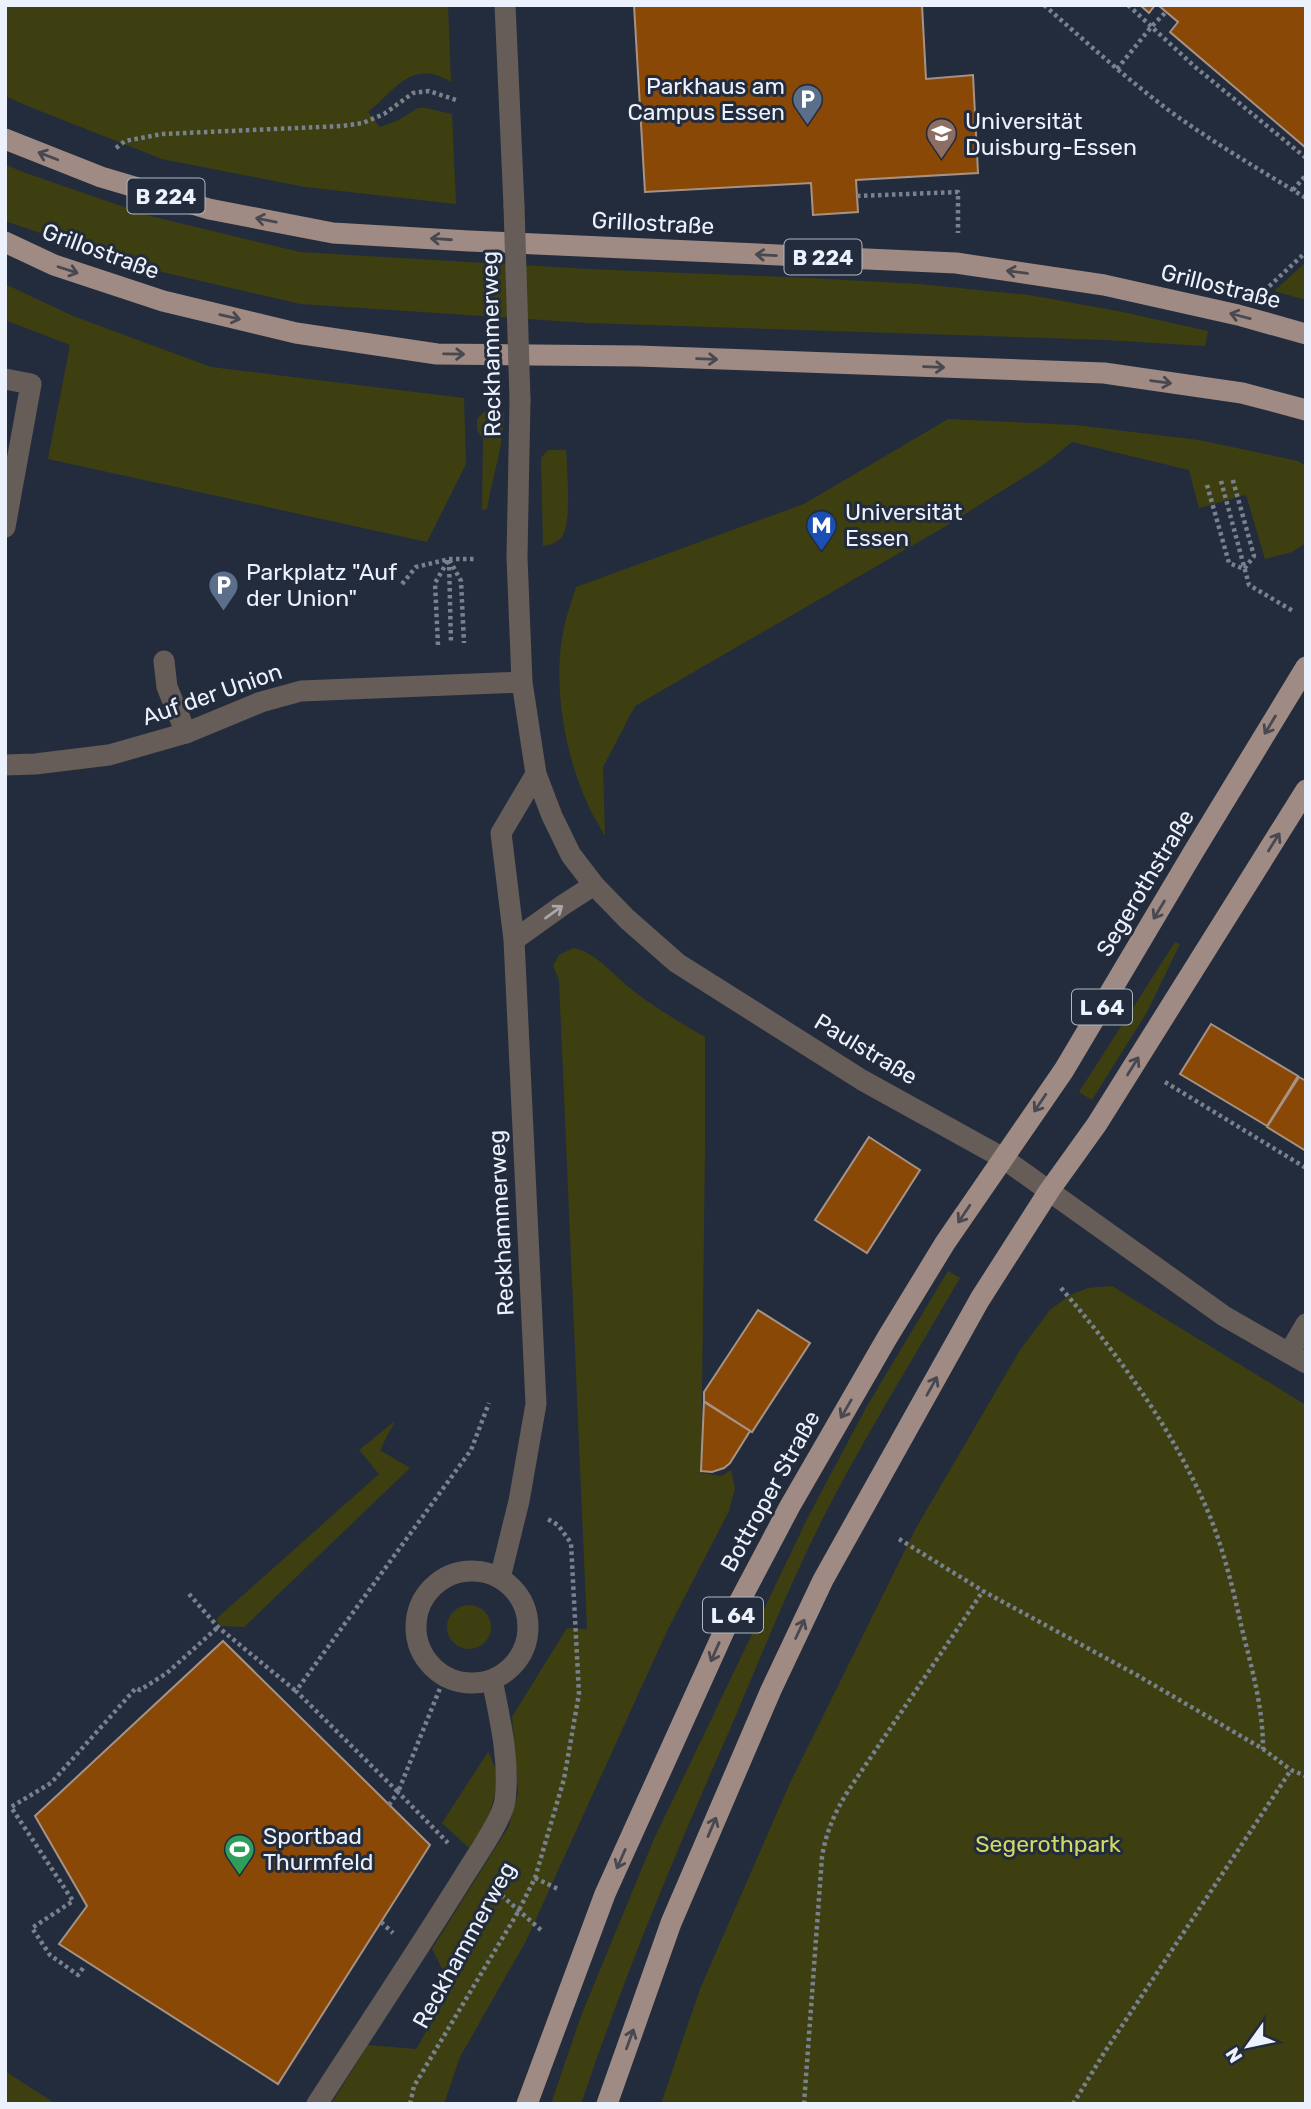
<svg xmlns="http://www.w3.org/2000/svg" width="1311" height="2109" viewBox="0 0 1311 2109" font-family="Rubik,sans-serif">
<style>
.green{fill:#3d3f11}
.building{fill:#894805;stroke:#a79385;stroke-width:2}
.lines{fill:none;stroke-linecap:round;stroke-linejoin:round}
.path{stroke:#79808e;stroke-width:4.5;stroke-dasharray:3.5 3.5;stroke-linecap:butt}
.service{stroke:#665c58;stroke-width:21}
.minor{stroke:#665c58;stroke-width:21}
.primary{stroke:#9f8b83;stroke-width:21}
.minor-bridge{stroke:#665c58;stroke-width:21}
.oneway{stroke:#484851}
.oneway2{stroke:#a9a7aa}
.labels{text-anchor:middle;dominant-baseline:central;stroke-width:6;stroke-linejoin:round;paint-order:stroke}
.shield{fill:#232c3c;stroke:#b0b7c3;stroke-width:2}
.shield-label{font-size:21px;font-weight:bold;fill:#ecf2fd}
.poi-label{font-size:23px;fill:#ecf2fd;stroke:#232c3c;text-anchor:start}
.street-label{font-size:23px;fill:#ecf2fd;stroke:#232c3c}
.park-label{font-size:23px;fill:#d2da64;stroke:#232c3c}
</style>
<rect width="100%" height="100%" fill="#232c3c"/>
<!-- green -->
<path class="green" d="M 5,5 L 448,5 L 451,82 C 411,58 395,91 368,112 L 380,127 L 397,121 L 418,108 L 426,108 L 452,114 L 456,204 L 305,187 L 162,159 L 30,107 L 5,96 Z
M 5,164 L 20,171 L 150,216 L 300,252 L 588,269 L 809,278 L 919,284 L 1029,295 L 1118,311 L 1208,331 L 1205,346 L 1106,340 L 589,323 L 300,304 L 140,267 L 5,221 Z
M 1306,262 L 1306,300 L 1274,291 Z
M 5,284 L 73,316 L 211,367 L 464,398 L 466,464 L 427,542 L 48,459 L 70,345 L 5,320 Z
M 484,412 L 504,412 C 504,445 492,477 487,509 L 482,510 L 483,439 L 477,430 L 477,419 Z
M 948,419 L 1075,425 L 1199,440 L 1298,461 L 1306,466 L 1306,543 L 1292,552 L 1265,559 L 1246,495 L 1199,508 L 1189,470 L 1072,442 L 1046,463 L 946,526 L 635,706 L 603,767 L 605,836 C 598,823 590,811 585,798 C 565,752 554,689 562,639 C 564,622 571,604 576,587 L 804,504 Z
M 548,450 L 566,450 C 567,469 572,521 562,537 C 557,543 550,545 543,546 L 541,458 Z
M 1175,942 L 1180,944 L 1147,1012 L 1092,1100 L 1079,1092 Z
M 573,948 C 594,950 617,979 635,992 C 657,1009 681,1023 705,1037 L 705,1146 L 701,1473 L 722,1476 L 731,1470 L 735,1488 L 729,1511 L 667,1631 L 526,1941 L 460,2057 L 444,2104 L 331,2104 L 368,2045 L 416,2049 L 452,1988 L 432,1949 L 509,1826 L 518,1793 L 512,1717 L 567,1628 L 587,1629 L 559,980 L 553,966 L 559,955 Z
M 948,1271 L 960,1278 C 913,1359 863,1439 821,1522 C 789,1586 762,1654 734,1720 C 678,1847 625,1973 581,2104 L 551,2104 L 581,2016 L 654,1839 L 808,1517 L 867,1406 Z
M 1112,1286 L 1306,1405 L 1306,2104 L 661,2104 L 700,1989 L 790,1783 L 916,1528 L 1020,1350 L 1050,1310 L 1070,1295 L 1088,1288 Z
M 395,1421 L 380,1450 L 410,1468 L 244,1627 L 220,1626 L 216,1619 L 379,1474 L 359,1450 Z
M447 1627a22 22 0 1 1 44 0a22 22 0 1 1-44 0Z
M 488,1752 C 491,1758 495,1766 496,1773 C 499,1799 484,1828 469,1848 L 442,1823 Z
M 5,2071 L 56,2104 L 5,2104 Z"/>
<!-- building -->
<path class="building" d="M 634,5 L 922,5 L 926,79 L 973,75 L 978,173 L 856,180 L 858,212 L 813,215 L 811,183 L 645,192 Z
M 1140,5 L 1155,5 L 1149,13 Z
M 1158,5 L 1306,5 L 1306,148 L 1170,32 L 1178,22 Z
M 1211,1024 L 1298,1076 L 1267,1126 L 1180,1074 Z
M 1299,1077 L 1306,1081 L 1306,1151 L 1267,1127 Z
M 869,1137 L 920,1170 L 867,1253 L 815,1220 Z
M 758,1310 L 810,1343 L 752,1432 L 704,1401 L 704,1392 Z
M 704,1402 L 750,1431 L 730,1463 L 724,1468 L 712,1472 L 701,1471 Z
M 223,1641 L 430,1845 L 278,2084 L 59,1944 L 87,1906 L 35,1816 Z"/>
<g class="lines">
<!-- path -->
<path class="path" d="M 1044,5 C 1086,42 1127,79 1171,112 C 1214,143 1260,170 1306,198
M 1128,5 L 1194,66 L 1306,158
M 1117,69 L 1152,26 L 1166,12
M 116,148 L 125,141 L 162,134 L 342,126 L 363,123 L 384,114 L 413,93 L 429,91 L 456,100
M 1293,190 L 1306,175
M 857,196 L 958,192 L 958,233
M 1264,291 L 1306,252
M 1221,481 L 1249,585 L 1293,611
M 1207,485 L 1229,563 L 1244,569 L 1254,556 L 1232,477
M 449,560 L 451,644
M 402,584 L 416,567 L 449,559 L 475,559
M 438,645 L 435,583 L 449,559 L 461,581 L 464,643
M 1165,1082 L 1306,1168
M 1061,1288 C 1116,1352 1166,1420 1201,1496 C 1221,1538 1232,1584 1242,1629 C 1252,1669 1263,1707 1263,1749
M 899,1539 L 983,1591 L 1135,1674 L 1263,1749 L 1291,1770 L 1306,1776
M 189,1594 L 218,1627 L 296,1691
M 445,1676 L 398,1792 L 296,1691 L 471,1450 L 489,1403
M 389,1805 L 398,1792 L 448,1843
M 535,1878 L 560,1890
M 491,1886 L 542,1931
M 381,1922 L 393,1933
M 83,1968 L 78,1975 L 50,1955 L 32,1928 L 73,1901 L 11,1807 L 51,1783 L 136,1688 L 140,1690 L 167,1673 L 218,1627
M 410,2104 L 414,2086 L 518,1912 L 535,1878 L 564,1779 L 579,1694 L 571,1543 L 558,1525 L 546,1518
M 804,2104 L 822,1857 C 826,1832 835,1812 848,1791 L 983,1591
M 1073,2104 L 1104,2053 L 1291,1770"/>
<!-- service -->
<path class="service" d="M 5,379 L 31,384 L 5,527
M 164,661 L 167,687 L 186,733
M 317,2104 C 366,2028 416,1953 464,1876 C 475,1858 502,1820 505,1801 C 510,1761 500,1719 492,1680"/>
<!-- minor -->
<path class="minor" d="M 505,5 L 514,206
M 520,400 L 517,557 L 522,682 L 536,774 L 552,816 L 571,855 L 594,885 L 627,919 L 677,963 L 862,1080 L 1003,1158 L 1224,1316 L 1306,1363
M 5,765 L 35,764 L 109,755 L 186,733 L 261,702 L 301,691 L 522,682
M 514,940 L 563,905 L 594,885
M 1289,1353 L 1306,1324
M416 1627a56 56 0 1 1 112 0a56 56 0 1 1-112 0Z
M 500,1578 L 519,1501 L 536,1404 L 514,940 L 501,833 L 536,774"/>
<!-- primary -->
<path class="primary" d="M 5,139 L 101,177 L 209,209 L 333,233 L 469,241 L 956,263 L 1104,285 L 1238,315 L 1306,334
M 5,242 L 54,265 L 163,301 L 296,333 L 437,354 L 638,356 L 1104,373 L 1242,393 L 1306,410
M 527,2104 L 605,1894 L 725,1629 L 790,1506 L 887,1338 L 945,1243 L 1064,1070 L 1194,851 L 1306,667
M 607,2104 L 671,1923 L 771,1690 L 823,1580 L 980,1299 L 1049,1191 L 1097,1124 L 1306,790"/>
<!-- minor-bridge -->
<path class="minor-bridge" d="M 514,206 L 520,400"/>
</g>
<!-- one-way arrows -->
<defs><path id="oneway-shaft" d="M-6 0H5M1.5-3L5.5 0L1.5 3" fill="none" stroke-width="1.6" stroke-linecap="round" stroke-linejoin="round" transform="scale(1.75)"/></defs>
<g class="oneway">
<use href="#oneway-shaft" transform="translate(48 156) rotate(-159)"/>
<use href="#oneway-shaft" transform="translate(266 220) rotate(-169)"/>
<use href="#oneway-shaft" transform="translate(441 239) rotate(-176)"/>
<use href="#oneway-shaft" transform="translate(766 255) rotate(-177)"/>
<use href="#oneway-shaft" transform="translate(68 270) rotate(18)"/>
<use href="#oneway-shaft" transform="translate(1017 272) rotate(-172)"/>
<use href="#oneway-shaft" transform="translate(1240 316) rotate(-165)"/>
<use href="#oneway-shaft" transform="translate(230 317) rotate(13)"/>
<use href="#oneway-shaft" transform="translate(454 354) rotate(1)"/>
<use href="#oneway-shaft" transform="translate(707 359) rotate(2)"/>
<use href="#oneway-shaft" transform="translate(934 367) rotate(2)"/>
<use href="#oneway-shaft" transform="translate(1161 382) rotate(8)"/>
<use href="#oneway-shaft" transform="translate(1270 725) rotate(121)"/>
<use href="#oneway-shaft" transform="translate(1274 842) rotate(-58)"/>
<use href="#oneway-shaft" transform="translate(1159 910) rotate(121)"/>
<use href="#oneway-shaft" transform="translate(1133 1066) rotate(-58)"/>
<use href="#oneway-shaft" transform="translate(1040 1103) rotate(124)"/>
<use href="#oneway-shaft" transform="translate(964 1214) rotate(124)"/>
<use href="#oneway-shaft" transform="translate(932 1386) rotate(-61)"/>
<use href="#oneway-shaft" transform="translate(846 1409) rotate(120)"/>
<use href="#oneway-shaft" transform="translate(800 1629) rotate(-65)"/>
<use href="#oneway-shaft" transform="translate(715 1652) rotate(114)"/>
<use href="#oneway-shaft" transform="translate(712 1827) rotate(-67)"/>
<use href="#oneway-shaft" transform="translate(621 1859) rotate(114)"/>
<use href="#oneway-shaft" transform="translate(630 2039) rotate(-70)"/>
</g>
<use class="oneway2" href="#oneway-shaft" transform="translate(554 912) rotate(-36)"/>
<!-- icons -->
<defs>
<symbol id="parking-pin" viewBox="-11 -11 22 30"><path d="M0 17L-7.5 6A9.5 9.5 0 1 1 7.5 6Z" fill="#5c6f8a" stroke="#232c3c"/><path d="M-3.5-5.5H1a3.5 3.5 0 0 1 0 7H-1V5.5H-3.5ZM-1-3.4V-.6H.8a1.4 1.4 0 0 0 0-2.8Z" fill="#fff"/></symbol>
<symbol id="university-pin" viewBox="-11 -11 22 30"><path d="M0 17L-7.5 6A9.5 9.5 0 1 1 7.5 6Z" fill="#8d6e63" stroke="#232c3c"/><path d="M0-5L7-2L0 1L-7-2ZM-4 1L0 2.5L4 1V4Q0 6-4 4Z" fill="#fff"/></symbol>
<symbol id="metro-pin" viewBox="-11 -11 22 30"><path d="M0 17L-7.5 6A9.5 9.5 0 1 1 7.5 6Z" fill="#1a4fb4" stroke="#232c3c"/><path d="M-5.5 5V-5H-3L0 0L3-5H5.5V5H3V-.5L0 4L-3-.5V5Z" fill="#fff"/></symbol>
<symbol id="stadium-pin" viewBox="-11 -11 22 30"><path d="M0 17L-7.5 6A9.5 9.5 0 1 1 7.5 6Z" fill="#2e9e5b" stroke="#232c3c"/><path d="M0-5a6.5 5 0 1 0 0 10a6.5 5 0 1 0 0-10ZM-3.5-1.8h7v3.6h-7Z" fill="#fff"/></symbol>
</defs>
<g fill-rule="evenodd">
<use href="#parking-pin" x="790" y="82" width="35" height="47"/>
<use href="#university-pin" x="924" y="116" width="35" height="47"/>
<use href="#metro-pin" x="804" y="508" width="35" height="47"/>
<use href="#parking-pin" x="206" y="568" width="35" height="47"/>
<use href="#stadium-pin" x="222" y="1832" width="35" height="47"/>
</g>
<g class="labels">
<!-- shield labels -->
<g class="shield">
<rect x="127.5" y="178.5" width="77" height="35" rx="5"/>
<rect x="784.5" y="239.5" width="77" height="35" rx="5"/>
<rect x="1072" y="989.5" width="60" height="35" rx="5"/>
<rect x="703" y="1597.5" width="60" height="35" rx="5"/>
</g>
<g class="shield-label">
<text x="166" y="196">B 224</text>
<text x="823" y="257">B 224</text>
<text x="1102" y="1007">L 64</text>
<text x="733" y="1615">L 64</text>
</g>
<!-- poi labels -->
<g class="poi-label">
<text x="785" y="86" text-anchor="end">Parkhaus am<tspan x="785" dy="26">Campus Essen</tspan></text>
<text x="965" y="121">Universität<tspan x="965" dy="26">Duisburg-Essen</tspan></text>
<text x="845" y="512">Universität<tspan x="845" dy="26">Essen</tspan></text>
<text x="246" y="572">Parkplatz "Auf<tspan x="246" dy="26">der Union"</tspan></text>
<text x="263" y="1836">Sportbad<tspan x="263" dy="26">Thurmfeld</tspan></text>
</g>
<!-- street labels -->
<g class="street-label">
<text transform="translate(653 223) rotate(3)">Grillostraße</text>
<text transform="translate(101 251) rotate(20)">Grillostraße</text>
<text transform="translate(1221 286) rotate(14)">Grillostraße</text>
<text transform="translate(491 344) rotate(-91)">Reckhammerweg</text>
<text transform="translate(212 694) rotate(-19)">Auf der Union</text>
<text transform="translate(1145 883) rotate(-59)">Segerothstraße</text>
<text transform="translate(866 1049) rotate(31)">Paulstraße</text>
<text transform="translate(501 1223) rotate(-93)">Reckhammerweg</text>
<text transform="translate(770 1491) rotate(-61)">Bottroper Straße</text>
<text transform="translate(464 1945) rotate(-61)">Reckhammerweg</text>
</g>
<!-- park labels -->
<g class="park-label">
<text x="1048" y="1844">Segerothpark</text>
</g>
</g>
<!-- border -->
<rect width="1311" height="2109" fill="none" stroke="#ecf2fd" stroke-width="14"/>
<!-- north arrow -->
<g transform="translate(1248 2046) rotate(237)" stroke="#232c3c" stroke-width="5" paint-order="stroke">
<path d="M0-5L12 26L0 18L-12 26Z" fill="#ecf2fd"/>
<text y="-10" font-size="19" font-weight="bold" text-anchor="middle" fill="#ecf2fd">N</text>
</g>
</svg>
